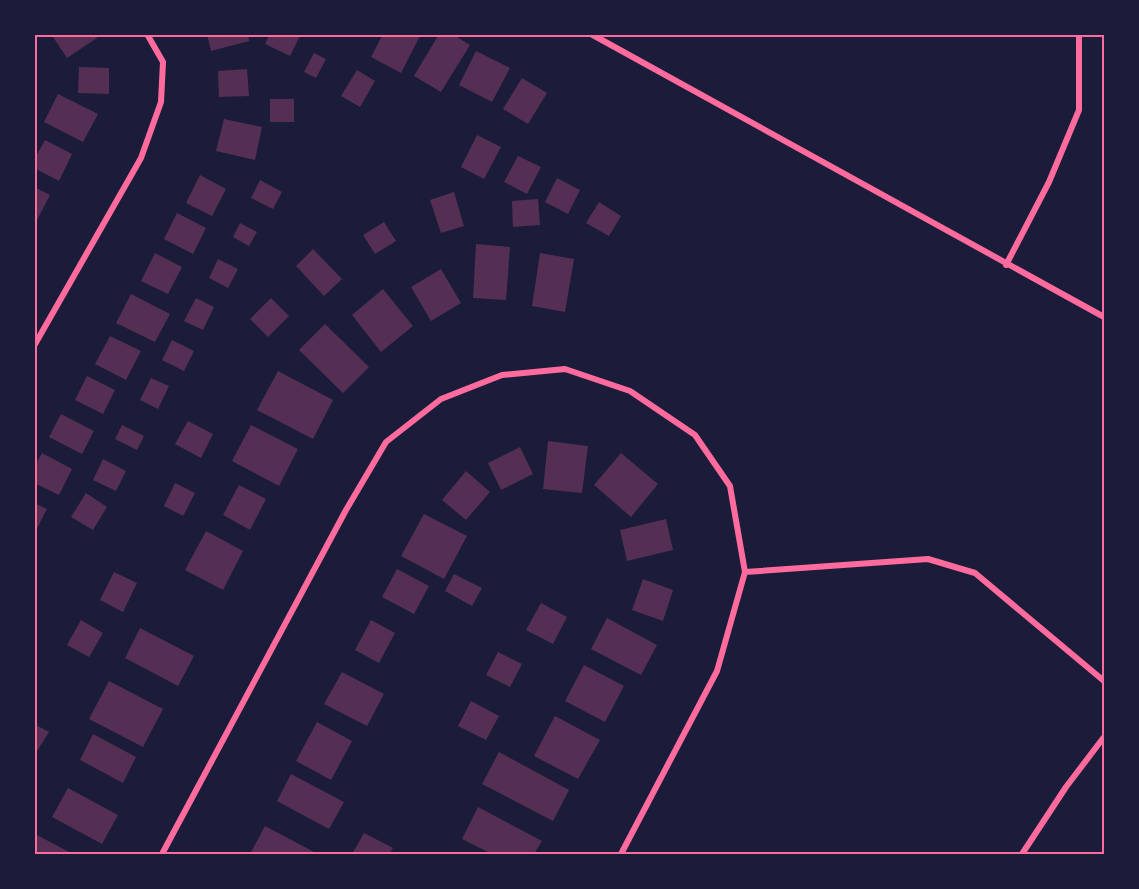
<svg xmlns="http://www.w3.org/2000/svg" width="1139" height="889" viewBox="0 0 1139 889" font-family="'Roboto Serif',serif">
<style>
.building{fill:#542f53}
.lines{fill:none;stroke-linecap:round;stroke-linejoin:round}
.minor{stroke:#ff6b9d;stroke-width:6}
.neatline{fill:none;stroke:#ff6b9d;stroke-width:2}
</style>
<rect width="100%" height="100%" fill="#1b1b3a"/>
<!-- building -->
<path class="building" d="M 51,34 L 95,34 L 97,38 L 67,58 Z
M 207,34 L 248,34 L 249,41 L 211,51 Z
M 270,34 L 301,34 L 290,56 L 265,44 Z
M 383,34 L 421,34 L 401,73 L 371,57 Z
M 439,34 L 452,34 L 470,45 L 441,92 L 414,76 Z
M 476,51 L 510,68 L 492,102 L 459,85 Z
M 314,53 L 326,59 L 316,78 L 304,72 Z
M 79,67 L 109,68 L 109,94 L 78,93 Z
M 247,69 L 249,96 L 219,97 L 218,71 Z
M 357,70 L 375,81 L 360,107 L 341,96 Z
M 522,78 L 547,93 L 528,124 L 503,109 Z
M 58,94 L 98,114 L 83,142 L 44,122 Z
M 270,99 L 294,99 L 294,122 L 270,122 Z
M 224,119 L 262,127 L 255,160 L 216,151 Z
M 477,135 L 501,147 L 484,179 L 461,167 Z
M 45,140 L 72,154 L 59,181 L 34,168 L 34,160 Z
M 518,156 L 541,167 L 527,194 L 504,182 Z
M 200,175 L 226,189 L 212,216 L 186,203 Z
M 557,178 L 580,190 L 568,214 L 545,202 Z
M 260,180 L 282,192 L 273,209 L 251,198 Z
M 34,187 L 50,195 L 37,220 L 34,219 Z
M 454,192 L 464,226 L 441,233 L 430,200 Z
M 538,199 L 540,225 L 513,227 L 512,201 Z
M 599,202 L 621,216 L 609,236 L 586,223 Z
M 177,213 L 206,228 L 193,254 L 164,239 Z
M 384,222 L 396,241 L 375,254 L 363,235 Z
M 240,223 L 257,232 L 249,246 L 233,237 Z
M 476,244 L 510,247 L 506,300 L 473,298 Z
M 313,249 L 342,279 L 324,296 L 296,266 Z
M 155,253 L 182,267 L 168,294 L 141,281 Z
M 540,253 L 574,259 L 565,312 L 532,306 Z
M 218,259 L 238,269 L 228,288 L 209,278 Z
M 441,269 L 461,303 L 431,321 L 411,287 Z
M 383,289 L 413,326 L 381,352 L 352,315 Z
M 131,294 L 170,314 L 155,342 L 116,323 Z
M 196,298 L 214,307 L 203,330 L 184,321 Z
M 271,298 L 289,316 L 268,337 L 250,319 Z
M 325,324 L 369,367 L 343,393 L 299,350 Z
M 110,336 L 141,351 L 126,380 L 95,364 Z
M 172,340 L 194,351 L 184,371 L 162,360 Z
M 278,371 L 333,400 L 313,439 L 257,410 Z
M 87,376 L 115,390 L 103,414 L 75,400 Z
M 151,378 L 169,386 L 158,409 L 140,400 Z
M 61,414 L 94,431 L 82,454 L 49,437 Z
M 188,421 L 213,434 L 201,458 L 175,444 Z
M 122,425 L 144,436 L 137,450 L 115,439 Z
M 251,425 L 298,449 L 279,486 L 232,461 Z
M 548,441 L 588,446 L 582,493 L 543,489 Z
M 520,447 L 533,474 L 501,490 L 488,463 Z
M 42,453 L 72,469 L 59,495 L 34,483 L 34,467 Z
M 621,453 L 658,484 L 631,517 L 594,485 Z
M 103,459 L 126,471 L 116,491 L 93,480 Z
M 466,471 L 490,492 L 466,520 L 442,500 Z
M 175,483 L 195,493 L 183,516 L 164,506 Z
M 239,485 L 266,499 L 250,530 L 223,515 Z
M 86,493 L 107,507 L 93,530 L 71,517 Z
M 34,503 L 47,509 L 34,534 Z
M 424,514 L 467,536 L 444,579 L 401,556 Z
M 666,519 L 673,550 L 627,561 L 620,530 Z
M 206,531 L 243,551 L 223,590 L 185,570 Z
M 397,569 L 429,586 L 414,614 L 382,597 Z
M 114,572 L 137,583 L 123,612 L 100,600 Z
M 454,574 L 482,588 L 472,606 L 445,591 Z
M 643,579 L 673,590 L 663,621 L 632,610 Z
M 541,603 L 567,617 L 553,644 L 526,630 Z
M 607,618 L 657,645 L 641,675 L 591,649 Z
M 81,620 L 103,633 L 89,657 L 67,645 Z
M 371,620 L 395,633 L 379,663 L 355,650 Z
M 140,628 L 194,656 L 178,686 L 125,658 Z
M 498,652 L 522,664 L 510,687 L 486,675 Z
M 584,665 L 624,686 L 605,722 L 565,701 Z
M 342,672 L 384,694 L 367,726 L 324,704 Z
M 109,681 L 163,709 L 143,747 L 89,719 Z
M 471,701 L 499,716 L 486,740 L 458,726 Z
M 555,716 L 600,740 L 578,779 L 534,756 Z
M 317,722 L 352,741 L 331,780 L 296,761 Z
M 34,724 L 49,732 L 34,756 Z
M 93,734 L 136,757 L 123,783 L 80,760 Z
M 499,752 L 569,790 L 553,821 L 482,784 Z
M 291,774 L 344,802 L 329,829 L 277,801 Z
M 68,788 L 118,815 L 102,844 L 52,817 Z
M 478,807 L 542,841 L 534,854 L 492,854 L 462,839 Z
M 265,826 L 299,844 L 318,854 L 250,854 Z
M 364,833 L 393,848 L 389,854 L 352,854 Z
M 37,835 L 73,854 L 34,854 L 34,839 Z"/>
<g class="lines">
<!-- minor -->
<path class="minor" d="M 591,34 L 1104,317
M 1006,265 L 1049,182 L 1079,110 L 1079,34
M 34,346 L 141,158 L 161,102 L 163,62 L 147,34
M 745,572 L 928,559 L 975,573 L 1104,681
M 162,854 L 346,510 L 386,442 L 441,399 L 502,375 L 565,369 L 630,391 L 695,435 L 730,486 L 745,572 L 717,671 L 621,854
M 1022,854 L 1066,787 L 1104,737"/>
</g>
<!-- border -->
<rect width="1139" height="889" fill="none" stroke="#1b1b3a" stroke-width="72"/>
<rect x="36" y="36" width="1067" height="817" class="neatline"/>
</svg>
